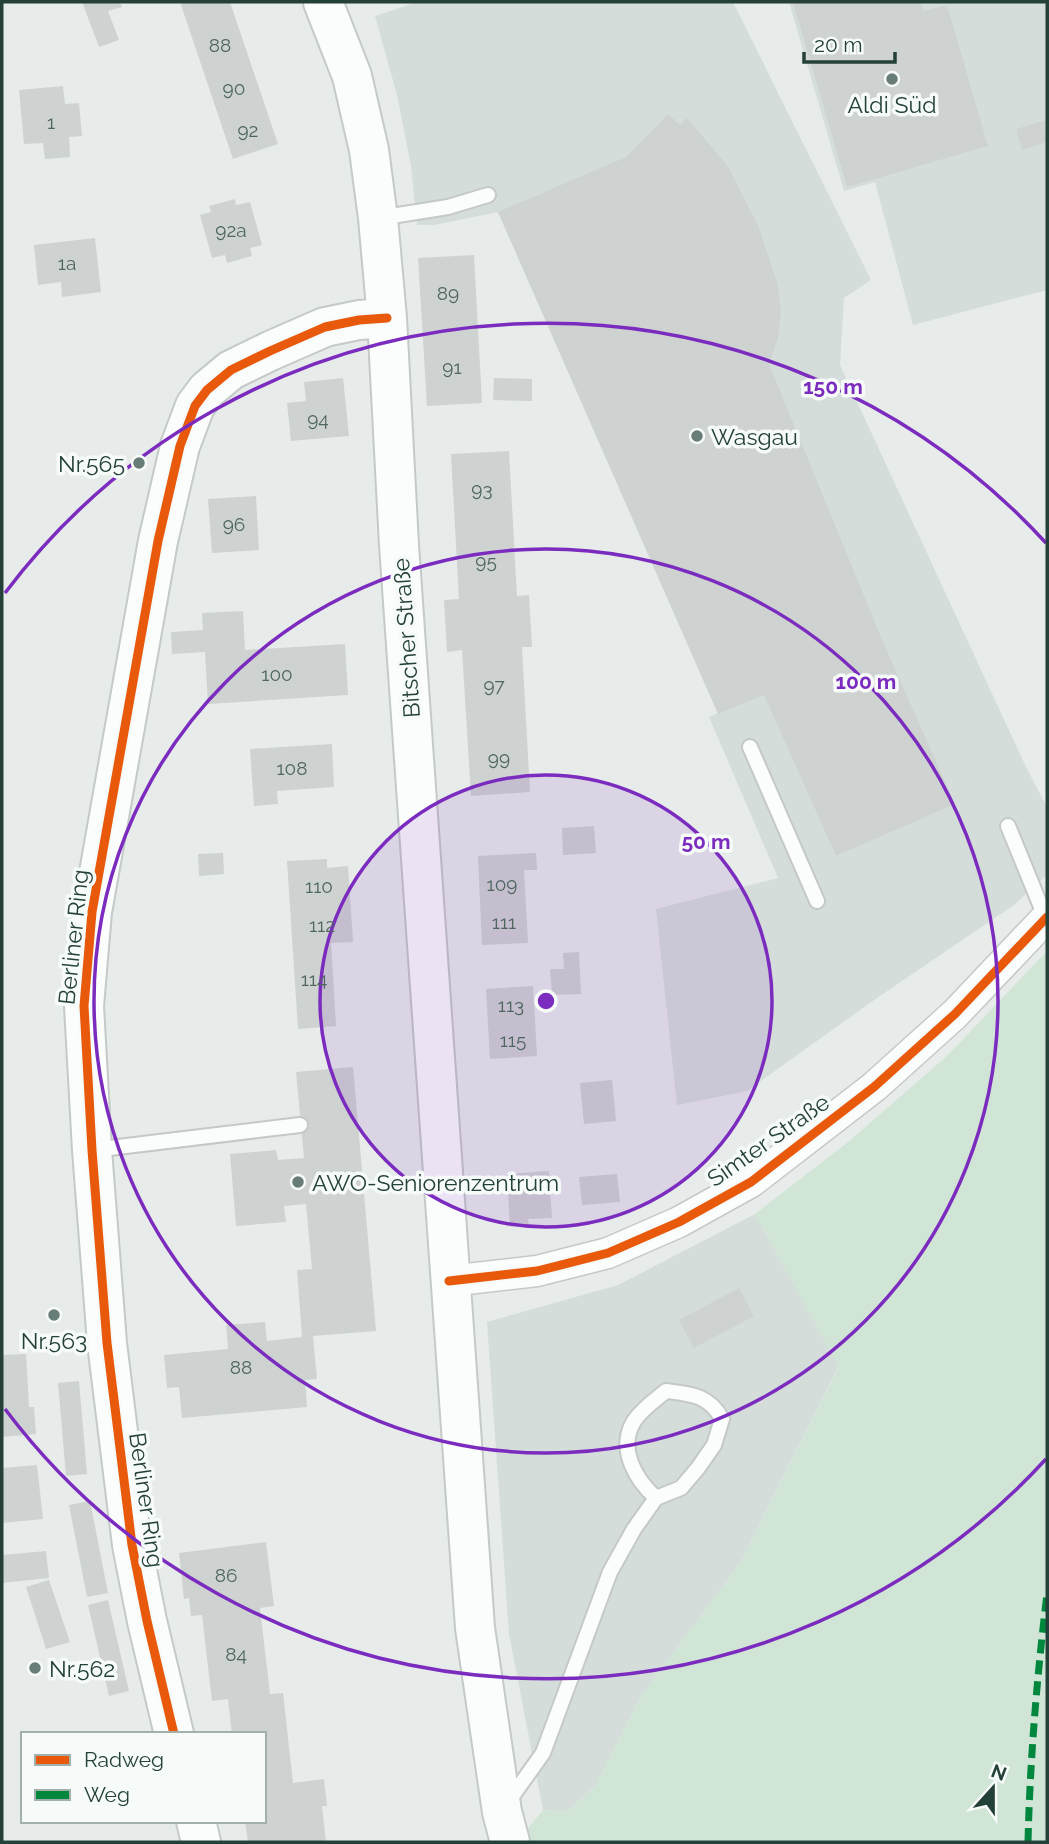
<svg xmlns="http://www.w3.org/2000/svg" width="1049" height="1844" viewBox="0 0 1049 1844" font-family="Raleway,sans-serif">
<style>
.built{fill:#d5ddda}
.green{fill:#d1e5d7}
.building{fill:#ced3d1}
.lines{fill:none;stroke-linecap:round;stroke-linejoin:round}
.lane-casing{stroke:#c4c9c7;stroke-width:18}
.street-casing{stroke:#c4c9c7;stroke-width:33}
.secondary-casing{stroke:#c3cac7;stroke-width:42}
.lane{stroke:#fbfcfc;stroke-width:14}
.street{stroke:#fbfcfc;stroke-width:30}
.secondary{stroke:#fbfcfc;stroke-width:38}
.quiet{stroke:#00873e;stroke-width:7;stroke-dasharray:14 7;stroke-linecap:butt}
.cycleway-casing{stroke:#f6faf8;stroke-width:13}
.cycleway{stroke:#e8590c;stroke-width:9}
.ring{fill:none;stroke:#7b2cbf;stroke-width:3.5}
.poi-dot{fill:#687d77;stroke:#f6faf8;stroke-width:2.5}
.labels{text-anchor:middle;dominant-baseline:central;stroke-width:7;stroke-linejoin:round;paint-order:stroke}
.number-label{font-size:19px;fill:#4f6660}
.poi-label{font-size:23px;fill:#244139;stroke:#f6faf8;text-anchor:start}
.street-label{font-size:23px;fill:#244139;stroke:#f6faf8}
.centre{fill:#7b2cbf;stroke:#f6faf8;stroke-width:3.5}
.ring-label{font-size:21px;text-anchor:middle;font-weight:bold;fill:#7b2cbf;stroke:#f6faf8;stroke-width:7;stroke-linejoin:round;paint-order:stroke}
</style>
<rect width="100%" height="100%" fill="#e7ecea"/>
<!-- built -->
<path class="built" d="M 417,2 L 733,2 L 871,280 L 844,298 L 840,365 L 1026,767 L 1047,807 L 1047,875 L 1014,905 L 877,998 L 747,1091 L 677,1105 L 656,909 L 778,878 L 709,717 L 718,713 L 498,212 L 434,225 L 417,225 L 411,166 L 397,95 L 375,16 Z
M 789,2 L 1047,2 L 1047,290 L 913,325 L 875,182 L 844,191 Z
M 755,1214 L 839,1366 L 741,1562 L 641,1696 L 596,1785 L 567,1812 L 543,1810 L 509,1634 L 487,1322 L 618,1285 Z"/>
<!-- green -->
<path class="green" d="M 1047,951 L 1047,1842 L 517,1842 L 543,1810 L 567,1812 L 596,1785 L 641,1696 L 741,1562 L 839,1367 L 755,1214 L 848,1142 L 947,1056 Z"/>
<!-- building -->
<path class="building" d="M 82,2 L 120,2 L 122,7 L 108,11 L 119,40 L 99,47 Z
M 180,2 L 230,2 L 278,144 L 233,159 Z
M 793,2 L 921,2 L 924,11 L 947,5 L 988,146 L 847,187 Z
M 63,86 L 65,104 L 79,103 L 82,136 L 69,137 L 70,157 L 45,159 L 43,143 L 24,144 L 19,90 Z
M 668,114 L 680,125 L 687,118 L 727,165 L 758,225 L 777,282 L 781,311 L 778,338 L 769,364 L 883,642 L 955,804 L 836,856 L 764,695 L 718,714 L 498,212 L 626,157 Z
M 1047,120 L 1047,142 L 1022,150 L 1016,129 Z
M 235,199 L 236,205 L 250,202 L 262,245 L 250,248 L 252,256 L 227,263 L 225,255 L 212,258 L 200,215 L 211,212 L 209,206 Z
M 95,238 L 101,292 L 62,297 L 61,282 L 38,285 L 34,245 Z
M 474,255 L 482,403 L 427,406 L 418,258 Z
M 343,378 L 349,436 L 291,441 L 287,403 L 306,401 L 304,382 Z
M 494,378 L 532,379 L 532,401 L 493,400 Z
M 509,451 L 517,596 L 529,595 L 532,647 L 522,647 L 530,792 L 471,796 L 462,650 L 447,652 L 444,600 L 459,599 L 451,454 Z
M 256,496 L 259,550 L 212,553 L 208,499 Z
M 243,611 L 245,650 L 345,644 L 348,695 L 208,704 L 205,652 L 172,654 L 171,632 L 203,630 L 202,613 Z
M 332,744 L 334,787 L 277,791 L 278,804 L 254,806 L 250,749 Z
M 594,826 L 596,853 L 563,855 L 562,828 Z
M 223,853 L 224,874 L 199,876 L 198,854 Z
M 536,853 L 537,870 L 524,870 L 528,943 L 482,945 L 478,856 Z
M 327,859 L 327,868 L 348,866 L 353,942 L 331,943 L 336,1026 L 298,1029 L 287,861 Z
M 579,952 L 581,994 L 552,995 L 550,969 L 564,969 L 563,953 Z
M 533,986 L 537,1056 L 490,1059 L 486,989 Z
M 353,1067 L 376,1331 L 313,1336 L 317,1379 L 305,1380 L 307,1407 L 182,1418 L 179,1387 L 167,1388 L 164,1355 L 228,1349 L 226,1325 L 265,1322 L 267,1341 L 302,1337 L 297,1270 L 312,1269 L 306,1204 L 284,1206 L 286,1222 L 236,1226 L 230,1154 L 276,1150 L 278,1160 L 304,1158 L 296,1072 Z
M 612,1080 L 616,1121 L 584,1124 L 580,1083 Z
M 549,1171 L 552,1218 L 528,1219 L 529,1226 L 510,1227 L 507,1174 Z
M 617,1174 L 620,1202 L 582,1205 L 579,1177 Z
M 739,1288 L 754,1316 L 694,1348 L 679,1320 Z
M 26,1354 L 29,1407 L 34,1407 L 36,1434 L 2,1437 L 2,1355 Z
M 79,1381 L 87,1474 L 66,1476 L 58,1383 Z
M 37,1465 L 43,1519 L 2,1523 L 2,1468 Z
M 90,1501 L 108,1593 L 87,1597 L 69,1505 Z
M 266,1542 L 274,1606 L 260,1608 L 270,1694 L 283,1693 L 293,1783 L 324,1779 L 327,1806 L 322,1806 L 326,1842 L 248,1842 L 245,1821 L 264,1821 L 264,1734 L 232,1734 L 228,1699 L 212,1701 L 202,1615 L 191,1616 L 189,1598 L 184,1599 L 179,1553 Z
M 46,1551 L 49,1578 L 2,1583 L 2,1555 Z
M 49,1580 L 70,1642 L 46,1649 L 26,1587 Z
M 108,1600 L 129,1691 L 109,1696 L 88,1605 Z"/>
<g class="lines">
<defs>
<path id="lane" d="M 379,218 L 448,207 L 488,195
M 750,747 L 817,901
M 1008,826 L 1046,919
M 93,1150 L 300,1125
M 508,1802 L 543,1753 L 610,1572 L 634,1529 L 656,1498 L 681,1488 L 698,1468 L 714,1445 L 722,1419 C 709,1395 691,1394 666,1391 C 655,1400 642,1409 634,1421 C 617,1449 636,1480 656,1498"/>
<path id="street" d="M 449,1281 L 537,1271 L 608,1253 L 679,1222 L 751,1182 L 874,1087 L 955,1014 L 1047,917"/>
<path id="secondary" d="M 323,2 L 352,76 L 369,150 L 378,218 L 387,318 L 399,545 L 475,1628 L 502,1812 L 510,1842
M 174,1734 L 147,1621 L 132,1545 L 107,1343 L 92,1150 L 84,1006 L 92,912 L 158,541 L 180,446 L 195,406 L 207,390 L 231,370 L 270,351 L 325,327 L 359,320 L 387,318
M 196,1821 L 201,1842"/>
</defs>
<!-- lane casing -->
<use href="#lane" class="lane-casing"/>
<!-- street casing -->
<use href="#street" class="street-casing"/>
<!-- secondary casing -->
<use href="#secondary" class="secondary-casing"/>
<!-- lane -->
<use href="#lane" class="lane"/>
<!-- street -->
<use href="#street" class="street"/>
<!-- secondary -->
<use href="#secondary" class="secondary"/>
<!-- quiet -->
<path class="quiet" d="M 1028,1842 C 1030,1759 1037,1676 1047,1594"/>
<defs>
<path id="cycleway" d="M 449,1281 L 537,1271 L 608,1253 L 679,1222 L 751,1182 L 874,1087 L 955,1014 L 1047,917
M 174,1734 L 147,1621 L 132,1545 L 107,1343 L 92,1150 L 84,1006 L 92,912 L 158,541 L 180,446 L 195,406 L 207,390 L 231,370 L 270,351 L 325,327 L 359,320 L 387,318"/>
</defs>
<!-- cycleway casing -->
<use href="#cycleway" class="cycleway-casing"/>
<!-- cycleway -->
<use href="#cycleway" class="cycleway"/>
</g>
<!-- distance rings -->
<circle cx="546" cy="1001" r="226" fill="#7b2cbf" fill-opacity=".12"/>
<g class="ring">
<circle cx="546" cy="1001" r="226"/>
<circle cx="546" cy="1001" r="452"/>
<path d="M1046 1459A678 678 0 0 1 5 1409M5 593A678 678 0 0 1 1046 543"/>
</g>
<!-- markers -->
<g class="poi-dot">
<circle cx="892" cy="79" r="7"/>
<circle cx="697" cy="436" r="7"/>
<circle cx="139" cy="463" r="7"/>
<circle cx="298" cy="1182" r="7"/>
<circle cx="54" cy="1315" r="7"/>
<circle cx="35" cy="1668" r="7"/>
</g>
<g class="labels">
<!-- number labels -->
<g class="number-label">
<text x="220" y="45">88</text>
<text x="234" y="88">90</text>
<text x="51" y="122">1</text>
<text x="248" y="130">92</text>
<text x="231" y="230">92a</text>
<text x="67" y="263">1a</text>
<text x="448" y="293">89</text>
<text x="452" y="367">91</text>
<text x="318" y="419">94</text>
<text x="482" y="489">93</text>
<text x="234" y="524">96</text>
<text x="486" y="561">95</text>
<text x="277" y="674">100</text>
<text x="494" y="685">97</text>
<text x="499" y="758">99</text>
<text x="292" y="768">108</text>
<text x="502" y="884">109</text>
<text x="319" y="886">110</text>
<text x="504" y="922">111</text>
<text x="322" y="925">112</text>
<text x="314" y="979">114</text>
<text x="511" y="1005">113</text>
<text x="513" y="1040">115</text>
<text x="241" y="1367">88</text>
<text x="226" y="1575">86</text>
<text x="236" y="1654">84</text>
</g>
<!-- poi labels -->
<g class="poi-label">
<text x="892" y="104" text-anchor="middle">Aldi Süd</text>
<text x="711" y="436">Wasgau</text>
<text x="125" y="463" text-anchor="end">Nr.565</text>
<text x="312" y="1182">AWO-Seniorenzentrum</text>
<text x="54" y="1340" text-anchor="middle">Nr.563</text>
<text x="49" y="1668">Nr.562</text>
</g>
<!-- street labels -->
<g class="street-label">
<text transform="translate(406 638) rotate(-94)">Bitscher Straße</text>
<text transform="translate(73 937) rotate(-84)">Berliner Ring</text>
<text transform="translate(768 1140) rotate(-35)">Simter Straße</text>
<text transform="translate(147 1500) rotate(82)">Berliner Ring</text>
</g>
</g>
<circle cx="546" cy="1001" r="10" class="centre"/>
<g class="ring-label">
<text x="833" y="394">150 m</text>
<text x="866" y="689">100 m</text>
<text x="706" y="849">50 m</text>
</g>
<!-- border -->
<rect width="1049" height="1844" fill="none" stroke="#244139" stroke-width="7"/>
<!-- legend -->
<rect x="21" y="1732" width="245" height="91" fill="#f6faf8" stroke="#a2b0ac" stroke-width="2"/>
<rect x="35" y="1755" width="35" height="10" fill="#e8590c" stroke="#a2b0ac" stroke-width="2"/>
<text x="84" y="1767" font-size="21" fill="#244139">Radweg</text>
<rect x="35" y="1790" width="35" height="10" fill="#00873e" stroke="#a2b0ac" stroke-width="2"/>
<text x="84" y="1802" font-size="21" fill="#244139">Weg</text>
<!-- north arrow -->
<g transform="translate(993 1788) rotate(21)" stroke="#f6faf8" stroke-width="5" paint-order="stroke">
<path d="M0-5L12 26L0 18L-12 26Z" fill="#244139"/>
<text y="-10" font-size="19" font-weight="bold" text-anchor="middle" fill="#244139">N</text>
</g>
<!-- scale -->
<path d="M804 52v10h91v-10" fill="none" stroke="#244139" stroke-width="3.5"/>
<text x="814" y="52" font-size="21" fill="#244139" stroke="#f6faf8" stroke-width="5" paint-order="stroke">20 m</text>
</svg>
